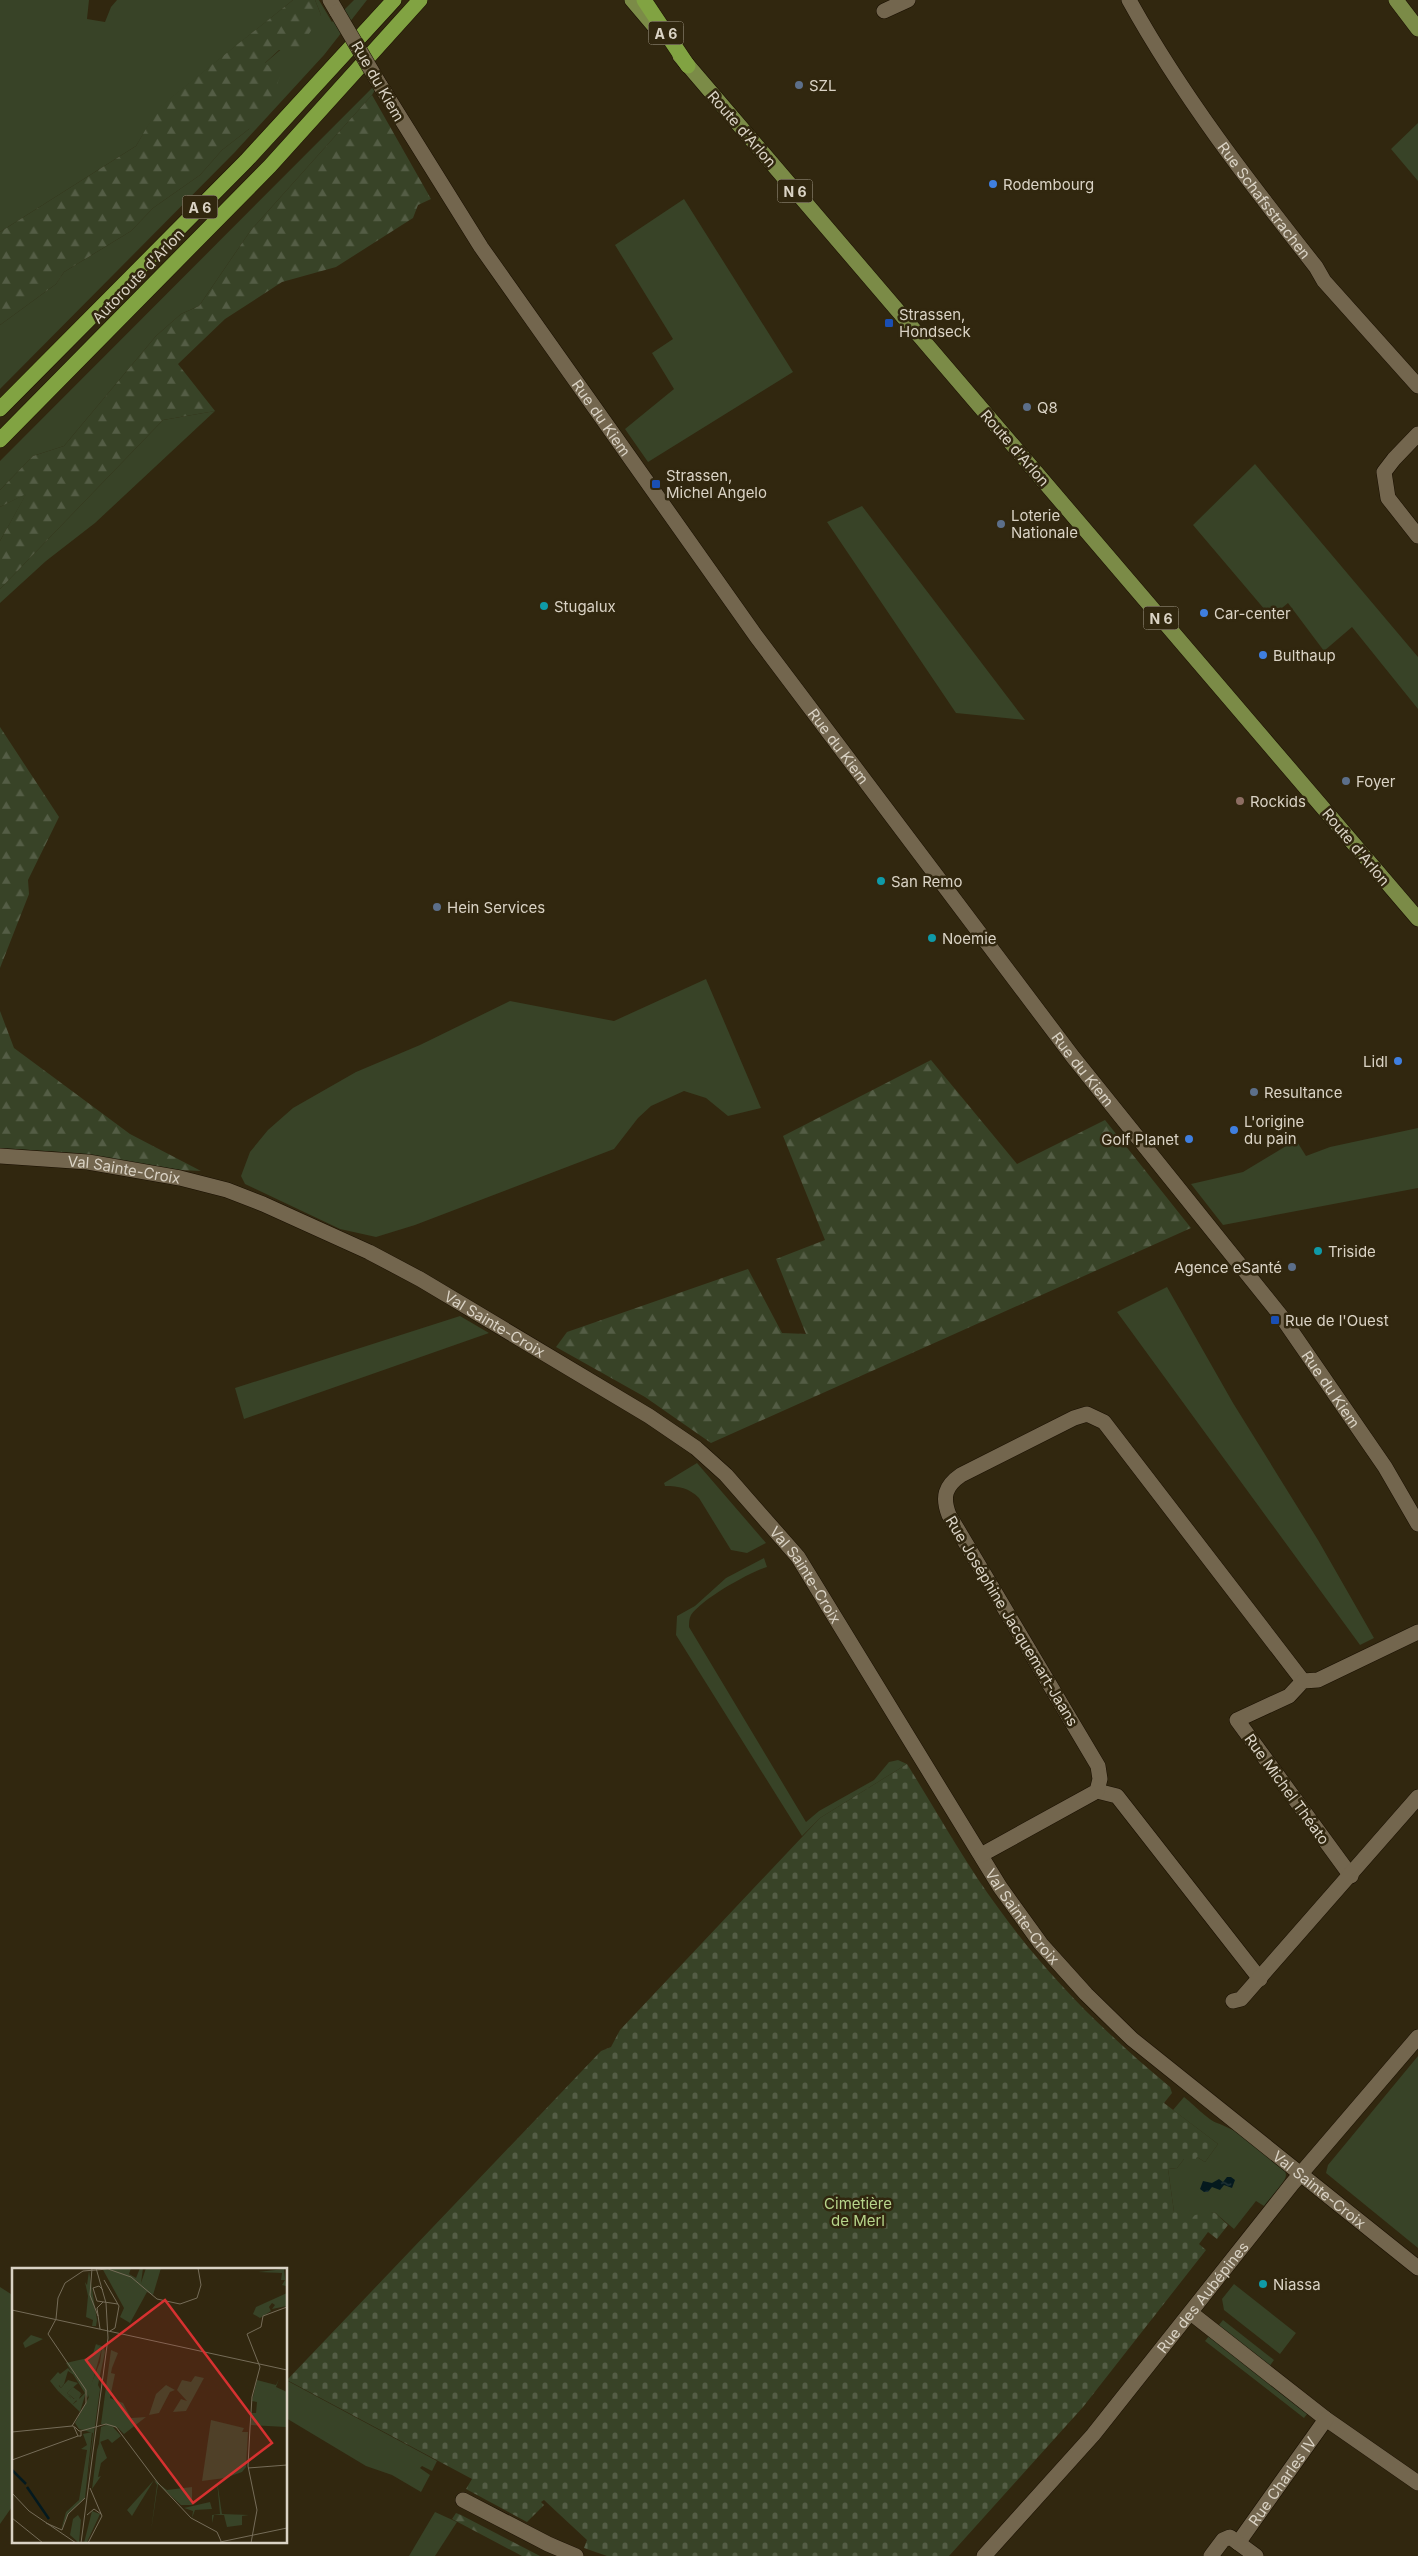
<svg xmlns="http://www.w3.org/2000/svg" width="1418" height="2556" viewBox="0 0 1418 2556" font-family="Inter,sans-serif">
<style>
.green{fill:#384327}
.forest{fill:url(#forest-firs)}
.cemetery{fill:url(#cemetery-stones)}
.water{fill:url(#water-ripples)}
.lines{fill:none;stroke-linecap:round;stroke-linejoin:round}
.minor-casing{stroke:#190f00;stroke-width:16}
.major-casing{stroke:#190f00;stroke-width:16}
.highway-casing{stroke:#190f00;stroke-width:16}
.minor{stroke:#73664e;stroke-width:15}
.major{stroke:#7b8b47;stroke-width:15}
.highway{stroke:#81a342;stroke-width:15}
.minor-bridge-casing{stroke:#190f00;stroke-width:16;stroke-linecap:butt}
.minor-bridge{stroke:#73664e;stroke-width:15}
.service-dot{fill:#5c6f8a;stroke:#31270f;stroke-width:2}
.shop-dot{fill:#3f7fe0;stroke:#31270f;stroke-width:2}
.transit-dot{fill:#1a4fb4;stroke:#31270f;stroke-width:2}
.culture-dot{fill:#0f9aa8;stroke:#31270f;stroke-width:2}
.education-dot{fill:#8d6e63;stroke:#31270f;stroke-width:2}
.labels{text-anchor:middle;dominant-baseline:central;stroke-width:5;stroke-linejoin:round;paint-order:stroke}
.shield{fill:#31270f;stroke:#a79f8e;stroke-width:1}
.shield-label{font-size:14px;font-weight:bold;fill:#dad3c5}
.street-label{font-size:15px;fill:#dad3c5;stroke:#31270f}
.poi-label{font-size:15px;fill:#dad3c5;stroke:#31270f;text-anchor:start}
.park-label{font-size:15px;fill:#b7d58b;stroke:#31270f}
.inset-river{fill:none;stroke:#04191e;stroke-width:2.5}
.inset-road{fill:none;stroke:#756c58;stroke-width:1}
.view{fill:#d63130;fill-opacity:0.15;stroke:#d63130;stroke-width:2.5}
.inset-edge{fill:none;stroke:#dad3c5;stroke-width:2.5}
</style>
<defs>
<pattern id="forest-firs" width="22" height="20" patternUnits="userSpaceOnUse" patternTransform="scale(1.25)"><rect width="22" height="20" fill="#384327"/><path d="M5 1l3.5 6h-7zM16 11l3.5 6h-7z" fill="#545d45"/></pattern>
<pattern id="cemetery-stones" width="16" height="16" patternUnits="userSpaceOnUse" patternTransform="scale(1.25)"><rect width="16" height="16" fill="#384327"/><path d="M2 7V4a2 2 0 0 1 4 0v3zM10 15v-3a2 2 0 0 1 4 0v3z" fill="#545d45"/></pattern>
<pattern id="water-ripples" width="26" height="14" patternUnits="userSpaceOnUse" patternTransform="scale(1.25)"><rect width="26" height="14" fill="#04191e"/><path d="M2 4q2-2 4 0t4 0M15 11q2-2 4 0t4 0" fill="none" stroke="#283a3d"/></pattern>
</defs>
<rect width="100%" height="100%" fill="#31270f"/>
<!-- green -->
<path class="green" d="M 0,0 L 89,0 L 87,19 L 105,22 L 111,7 L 117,0 L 293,0 L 159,108 L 136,146 L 0,232 Z
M 315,0 L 319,0 L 332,22 L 354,0 L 367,0 L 324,55 L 235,152 L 0,389 L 0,325 L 56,284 L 64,272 L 131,231 L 153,208 L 200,175 L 222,150 L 249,129 L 265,63 L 321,15 Z
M 383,77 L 372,95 L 251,230 L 199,306 L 181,314 L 156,336 L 64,446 L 33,456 L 0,490 L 0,461 Z
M 1418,123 L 1418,181 L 1391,149 Z
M 684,199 L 793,372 L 648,462 L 625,429 L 674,389 L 652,353 L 673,339 L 615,245 Z
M 215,411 L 95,523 L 46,561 L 0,603 L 0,589 L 163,420 Z
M 1255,464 L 1418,657 L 1418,709 L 1352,627 L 1324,651 L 1288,603 L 1271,617 L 1193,525 Z
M 27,493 L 0,541 L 0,507 Z
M 862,506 L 1025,720 L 956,713 L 827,522 Z
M 706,979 L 761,1108 L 728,1116 L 706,1098 L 684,1091 L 651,1106 L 638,1118 L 614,1149 L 415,1225 L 376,1237 L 340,1229 L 245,1184 L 241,1176 L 250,1152 L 268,1130 L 293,1108 L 356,1072 L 420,1045 L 510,1001 L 614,1021 Z
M 1418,1128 L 1418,1188 L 1223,1225 L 1191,1184 L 1243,1172 L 1296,1140 L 1306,1156 L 1330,1147 Z
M 1167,1287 L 1233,1403 L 1318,1540 L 1374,1638 L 1360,1645 L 1117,1312 Z
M 460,1316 L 489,1333 L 244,1419 L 235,1388 Z
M 697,1463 L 766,1543 L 747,1553 L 731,1550 L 699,1498 C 689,1488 679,1486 665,1486 L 664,1483 Z
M 764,1558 L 767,1567 C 748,1573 702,1599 691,1615 C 689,1619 689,1623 689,1627 L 806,1822 L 819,1811 L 874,1780 L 889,1762 L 898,1760 L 907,1764 L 820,1818 L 802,1836 L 676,1635 L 677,1616 L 695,1606 L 726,1578 Z
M 1418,2056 L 1418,2248 L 1326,2173 L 1328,2165 Z
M 1184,2097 C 1192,2103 1208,2120 1217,2123 C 1232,2128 1285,2156 1286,2175 C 1286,2182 1268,2200 1264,2206 L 1256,2201 L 1234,2229 L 1214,2212 L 1192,2219 L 1174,2212 L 1168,2169 L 1177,2168 L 1184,2159 L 1197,2157 L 1205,2162 L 1218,2144 L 1173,2110 Z
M 1234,2284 L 1296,2333 L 1280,2354 L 1224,2310 L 1222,2299 Z
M 0,2287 L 14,2296 L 14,2504 L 0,2524 Z
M 1223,2320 L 1274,2360 L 1269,2367 L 1218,2326 Z
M 1209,2336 L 1308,2413 L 1304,2418 L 1205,2341 Z
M 286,2380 L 437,2461 L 432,2471 L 422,2466 L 420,2468 L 430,2475 L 421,2492 L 392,2475 L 366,2466 L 286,2418 Z
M 435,2512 L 457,2522 L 435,2556 L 409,2556 Z"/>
<!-- forest -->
<path class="forest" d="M 293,0 L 315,0 L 321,15 L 298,51 L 279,50 L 265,63 L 281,74 L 270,102 L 249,129 L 222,150 L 200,175 L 153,208 L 131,231 L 64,272 L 56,284 L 0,325 L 0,232 L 136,146 L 158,108 Z
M 372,95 L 431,199 L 418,205 L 413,218 L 336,267 L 282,282 L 225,319 L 178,364 L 215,411 L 163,420 L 0,589 L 0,541 L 26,494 L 0,507 L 0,490 L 33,456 L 64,446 L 156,336 L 181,314 L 199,306 L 251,230 Z
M 0,727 L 59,817 L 28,880 L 29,894 L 0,968 Z
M 0,1011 L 14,1048 L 130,1134 L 201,1171 L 180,1170 L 77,1153 L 0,1148 Z
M 931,1060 L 1017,1164 L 1105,1120 L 1191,1228 L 711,1443 L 645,1397 L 556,1347 L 567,1332 L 748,1269 L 782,1333 L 806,1334 L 776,1259 L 825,1240 L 783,1136 Z
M 456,2513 L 461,2515 L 540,2556 L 522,2556 L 452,2519 Z"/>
<!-- cemetery -->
<path class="cemetery" d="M 907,1764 C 937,1812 965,1863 999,1909 C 1048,1977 1106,2034 1170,2087 L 1172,2093 L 1164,2103 L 1218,2144 L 1205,2162 L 1197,2157 L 1195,2160 L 1184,2159 L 1177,2168 L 1168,2169 L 1174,2212 L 1183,2211 L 1192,2218 L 1195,2215 L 1214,2212 L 1228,2225 L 1217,2239 L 1208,2232 L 1199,2244 L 1206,2250 L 1083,2407 L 949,2556 L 607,2556 L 584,2548 L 587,2540 L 544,2500 L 541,2502 L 544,2505 L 527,2522 L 466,2489 L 472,2479 L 287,2380 L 601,2051 L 611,2047 L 620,2030 L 820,1818 Z"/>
<!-- water -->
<path class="water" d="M 1227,2177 L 1231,2177 L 1235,2180 L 1232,2188 L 1224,2185 L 1220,2190 L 1212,2187 L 1208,2192 L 1204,2192 L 1200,2189 L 1203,2181 L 1212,2183 L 1219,2179 L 1223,2182 Z"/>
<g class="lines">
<defs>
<g id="minor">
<path d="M 330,0 L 337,12"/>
<path id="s1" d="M 1129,0 C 1182,96 1249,182 1316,267 L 1324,281 L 1418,386"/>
<path d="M 884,11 L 908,0"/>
<path id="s2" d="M 380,85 L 481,247 L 756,636 L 1073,1057 L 1281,1316 L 1385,1467 L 1418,1524"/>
<path d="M 1418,434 L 1394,459 L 1384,472 L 1388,498 L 1418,536"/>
<path id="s3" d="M 0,1156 L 88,1162 L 180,1178 L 227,1190 L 263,1204 L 369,1252 L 420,1279 L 649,1416 L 696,1448 L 726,1475 L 798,1557 L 1000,1887 L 1041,1944 L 1086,1994 L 1132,2039 L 1418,2268"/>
<path d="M 1097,1791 L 1117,1796 L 1260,1979"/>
<path d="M 981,1855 L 1097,1791 L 1100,1779 L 1098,1766 L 949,1515 C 942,1497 945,1486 961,1475 L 1074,1418 L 1087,1414 L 1104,1422 L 1303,1681"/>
<path d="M 1351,1876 L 1237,1720 L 1289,1696 L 1303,1681 L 1318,1680 L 1418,1632"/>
<path d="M 1233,2001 L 1241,1999 L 1418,1797"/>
<path d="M 1191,2313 L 1326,2419 L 1418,2483"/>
<path d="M 463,2500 L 548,2544 L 576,2556"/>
<path id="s4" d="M 1238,2543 L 1326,2419"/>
<path id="s5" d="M 984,2556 L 1093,2435 L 1292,2184 L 1418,2037"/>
<path d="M 1211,2556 L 1223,2540 L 1230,2537 L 1256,2556"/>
</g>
<path id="major" d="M 632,0 L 660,33
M 1396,0 L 1418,29
M 680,56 L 1418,919"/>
<path id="highway" d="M 644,0 L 688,66
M 0,409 L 246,161 L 394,0
M 0,440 L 270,166 L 420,0"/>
</defs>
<!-- minor casing -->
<use href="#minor" class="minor-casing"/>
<!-- major casing -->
<use href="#major" class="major-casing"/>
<!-- highway casing -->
<use href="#highway" class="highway-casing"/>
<!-- minor -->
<use href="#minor" class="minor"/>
<!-- major -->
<use href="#major" class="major"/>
<!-- highway -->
<use href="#highway" class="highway"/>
<defs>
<path id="minor-bridge" d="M 337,12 L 380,85"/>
</defs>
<!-- minor-bridge casing -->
<use href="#minor-bridge" class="minor-bridge-casing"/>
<!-- minor-bridge -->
<use href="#minor-bridge" class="minor-bridge"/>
</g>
<!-- markers -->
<g class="service-dot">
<circle cx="799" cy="85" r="5"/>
<circle cx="1027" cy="407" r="5"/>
<circle cx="1001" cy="524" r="5"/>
<circle cx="1346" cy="781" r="5"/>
<circle cx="437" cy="907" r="5"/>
<circle cx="1254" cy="1092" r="5"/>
<circle cx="1292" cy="1267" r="5"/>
</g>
<g class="shop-dot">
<circle cx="993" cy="184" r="5"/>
<circle cx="1204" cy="613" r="5"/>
<circle cx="1263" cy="655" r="5"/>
<circle cx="1398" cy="1061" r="5"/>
<circle cx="1234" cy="1130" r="5"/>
<circle cx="1189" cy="1139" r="5"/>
</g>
<g class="transit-dot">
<rect x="884" y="318" width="10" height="10" rx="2.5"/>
<rect x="651" y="479" width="10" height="10" rx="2.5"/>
<rect x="1270" y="1315" width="10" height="10" rx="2.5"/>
</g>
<g class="culture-dot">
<circle cx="544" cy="606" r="5"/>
<circle cx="881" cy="881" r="5"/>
<circle cx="932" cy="938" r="5"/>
<circle cx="1318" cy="1251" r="5"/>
<circle cx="1263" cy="2284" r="5"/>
</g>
<circle class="education-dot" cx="1240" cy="801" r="5"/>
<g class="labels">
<!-- shield labels -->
<g class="shield">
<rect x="648.5" y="21.5" width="35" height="23" rx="4"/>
<rect x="777.5" y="179.5" width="35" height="23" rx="4"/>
<rect x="182.5" y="195.5" width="35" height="23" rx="4"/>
<rect x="1143.5" y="606.5" width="35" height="23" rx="4"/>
</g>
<g class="shield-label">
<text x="666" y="33">A 6</text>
<text x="795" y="191">N 6</text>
<text x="200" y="207">A 6</text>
<text x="1161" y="618">N 6</text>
</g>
<!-- street labels -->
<g class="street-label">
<text transform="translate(378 81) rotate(60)">Rue du Kiem</text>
<text transform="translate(742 129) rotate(49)">Route d'Arlon</text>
<text stroke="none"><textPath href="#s1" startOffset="242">Rue Schafsstrachen</textPath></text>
<text transform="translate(138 276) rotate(-46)">Autoroute d'Arlon</text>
<text stroke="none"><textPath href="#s2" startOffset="400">Rue du Kiem</textPath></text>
<text transform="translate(1015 448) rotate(49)">Route d'Arlon</text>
<text stroke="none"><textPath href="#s2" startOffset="805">Rue du Kiem</textPath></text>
<text transform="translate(1356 847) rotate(50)">Route d'Arlon</text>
<text stroke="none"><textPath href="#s2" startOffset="1210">Rue du Kiem</textPath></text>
<text stroke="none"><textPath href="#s3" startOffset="125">Val Sainte-Croix</textPath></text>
<text stroke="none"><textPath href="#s3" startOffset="530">Val Sainte-Croix</textPath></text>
<text stroke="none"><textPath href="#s2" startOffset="1615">Rue du Kiem</textPath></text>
<text stroke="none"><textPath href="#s3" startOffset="935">Val Sainte-Croix</textPath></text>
<text transform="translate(1012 1621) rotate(59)">Rue Joséphine Jacquemart-Jaans</text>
<text transform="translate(1287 1789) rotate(54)">Rue Michel Théato</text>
<text stroke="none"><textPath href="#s3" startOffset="1340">Val Sainte-Croix</textPath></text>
<text stroke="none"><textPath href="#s3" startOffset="1745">Val Sainte-Croix</textPath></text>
<text stroke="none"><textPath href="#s5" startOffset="339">Rue des Aubépines</textPath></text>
<text stroke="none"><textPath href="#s4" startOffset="76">Rue Charles IV</textPath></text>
</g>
<!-- poi labels -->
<g class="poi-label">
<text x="809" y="85">SZL</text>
<text x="1003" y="184">Rodembourg</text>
<text x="899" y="314">Strassen,<tspan x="899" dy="17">Hondseck</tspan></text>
<text x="1037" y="407">Q8</text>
<text x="666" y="475">Strassen,<tspan x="666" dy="17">Michel Angelo</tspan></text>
<text x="1011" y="515">Loterie<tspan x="1011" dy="17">Nationale</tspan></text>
<text x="554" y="606">Stugalux</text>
<text x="1214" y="613">Car-center</text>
<text x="1273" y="655">Bulthaup</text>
<text x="1356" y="781">Foyer</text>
<text x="1250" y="801">Rockids</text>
<text x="891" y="881">San Remo</text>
<text x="447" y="907">Hein Services</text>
<text x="942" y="938">Noemie</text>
<text x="1388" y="1061" text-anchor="end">Lidl</text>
<text x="1264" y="1092">Resultance</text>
<text x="1244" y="1121">L'origine<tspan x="1244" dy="17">du pain</tspan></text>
<text x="1179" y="1139" text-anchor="end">Golf Planet</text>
<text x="1328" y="1251">Triside</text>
<text x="1282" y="1267" text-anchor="end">Agence eSanté</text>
<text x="1285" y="1320">Rue de l'Ouest</text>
<text x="1273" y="2284">Niassa</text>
</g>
<!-- park labels -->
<g class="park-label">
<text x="858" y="2203">Cimetière<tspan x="858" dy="17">de Merl</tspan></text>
</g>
</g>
<!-- overview -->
<g transform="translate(12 2268)">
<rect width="275" height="275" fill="#31270f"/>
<path d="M 90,0 L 119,0 L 117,6 L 124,10 L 128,0 L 131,0 L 129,15 L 134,0 L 149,0 L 141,27 L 135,24 L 118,55 L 108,49 L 112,40 ZM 272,1 L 274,18 L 270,17 L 273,12 L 269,12 L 270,5 L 246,4 ZM 275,25 L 275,38 L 260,41 L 263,37 L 260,35 L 257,39 L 259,43 L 248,50 L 241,46 L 244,39 ZM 19,67 L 31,71 L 13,80 L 11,75 ZM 84,76 L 90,80 L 76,130 L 54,95 L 80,89 ZM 98,80 L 85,182 L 88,173 L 95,190 L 89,195 L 86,209 L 89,208 L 80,221 ZM 56,100 L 62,107 L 56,103 L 52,116 L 62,115 L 53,125 L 61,132 L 61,136 L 65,133 L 55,125 L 61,119 L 69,125 L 67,131 L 74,124 L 68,144 L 46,123 L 52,125 L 52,116 L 49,120 L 47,117 L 46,123 L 38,113 L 46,104 L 48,106 ZM 267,111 L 264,119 L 275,124 L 274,159 L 239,157 L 239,145 L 244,145 L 245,134 L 240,133 L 245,112 L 264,117 ZM 154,117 L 163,122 L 158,124 L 147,145 L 137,147 L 144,126 ZM 80,164 L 73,230 L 56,246 L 49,262 L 54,244 L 67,232 L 75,182 L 69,181 L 75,177 L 71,166 ZM 142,212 L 120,248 L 115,242 L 142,212 L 155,222 L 180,219 L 180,237 L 169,237 L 146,216 L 139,263 L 145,217 ZM 205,213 L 210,246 L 237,247 L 230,248 L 230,257 L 215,259 L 212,247 L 202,247 L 200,255 L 200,247 L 208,246 ZM 198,234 L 200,241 L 183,242 L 180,250 L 181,243 L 172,240 Z" fill="#384327"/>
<path d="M 77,3 L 85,52 L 84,58 L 80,58 L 81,52 L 74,49 L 76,28 L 73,14 L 75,17 ZM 84,76 L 92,79 L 93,84 L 86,117 L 88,121 L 75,216 L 81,165 L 67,161 L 63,155 L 77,129 L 76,124 L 88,94 L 90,80 ZM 99,82 L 106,85 L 100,100 L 99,105 L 103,106 L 98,130 L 111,135 L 119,150 L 134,149 L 112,166 L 106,160 L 89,156 ZM 183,108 L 192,110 L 174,143 L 161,144 L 169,131 L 175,133 L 165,122 L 170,112 L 179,114 ZM 56,112 L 66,115 L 55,125 L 62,131 L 71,125 L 61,136 L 58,129 L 46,123 L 46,117 L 49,120 ZM 94,157 L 101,159 L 109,168 L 100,175 L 96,171 L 88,174 L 86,183 L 89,159 ZM 80,243 L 88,246 L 75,274 L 72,275 ZM 66,247 L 69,252 L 67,275 L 58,267 L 61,251 Z" fill="#384327"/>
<path d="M 199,152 L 232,160 L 230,164 L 236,164 L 234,199 L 230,204 L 213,210 L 190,213 Z" fill="#384327"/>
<path class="inset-river" d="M 0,202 L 14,216M 15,219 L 37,251"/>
<path class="inset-road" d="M 80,0 L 78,27 L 86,48M 92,12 L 107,38 L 103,60 L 98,63M 91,22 L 87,18 L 81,20 L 85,33 L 106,36M 0,42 L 275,102M 88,61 L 85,40 L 91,34M 62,159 L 66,168 L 69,168 L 69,163 L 67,163 L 64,160 L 61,158 L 60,158 L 74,135 L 74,122 L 36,66 L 44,51 L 46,30 L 53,15 L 71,3 L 96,1 L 119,9 L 145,31 L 168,36 L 185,30 L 189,17 L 186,0M 69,163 L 94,156 L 104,159 L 146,215 L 179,250 L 205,264 L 209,273M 0,164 L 60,158M 0,192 L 66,168M 236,200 L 275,197M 0,225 L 17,243 L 64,275M 75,247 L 82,241 L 89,246M 0,250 L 31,275M 34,255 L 50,262 L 56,246 L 73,230M 208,274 L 275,260M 69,275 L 96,70 L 94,35 L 84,0M 76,275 L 90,248 L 78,220M 239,275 L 245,242 L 236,198 L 238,160 L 240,129 L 248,99 L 235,66 L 249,59 L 251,48 L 275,39"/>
<path class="view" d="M 153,32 L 260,175 L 181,235 L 74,92 Z"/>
<rect width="275" height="275" class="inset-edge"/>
</g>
</svg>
